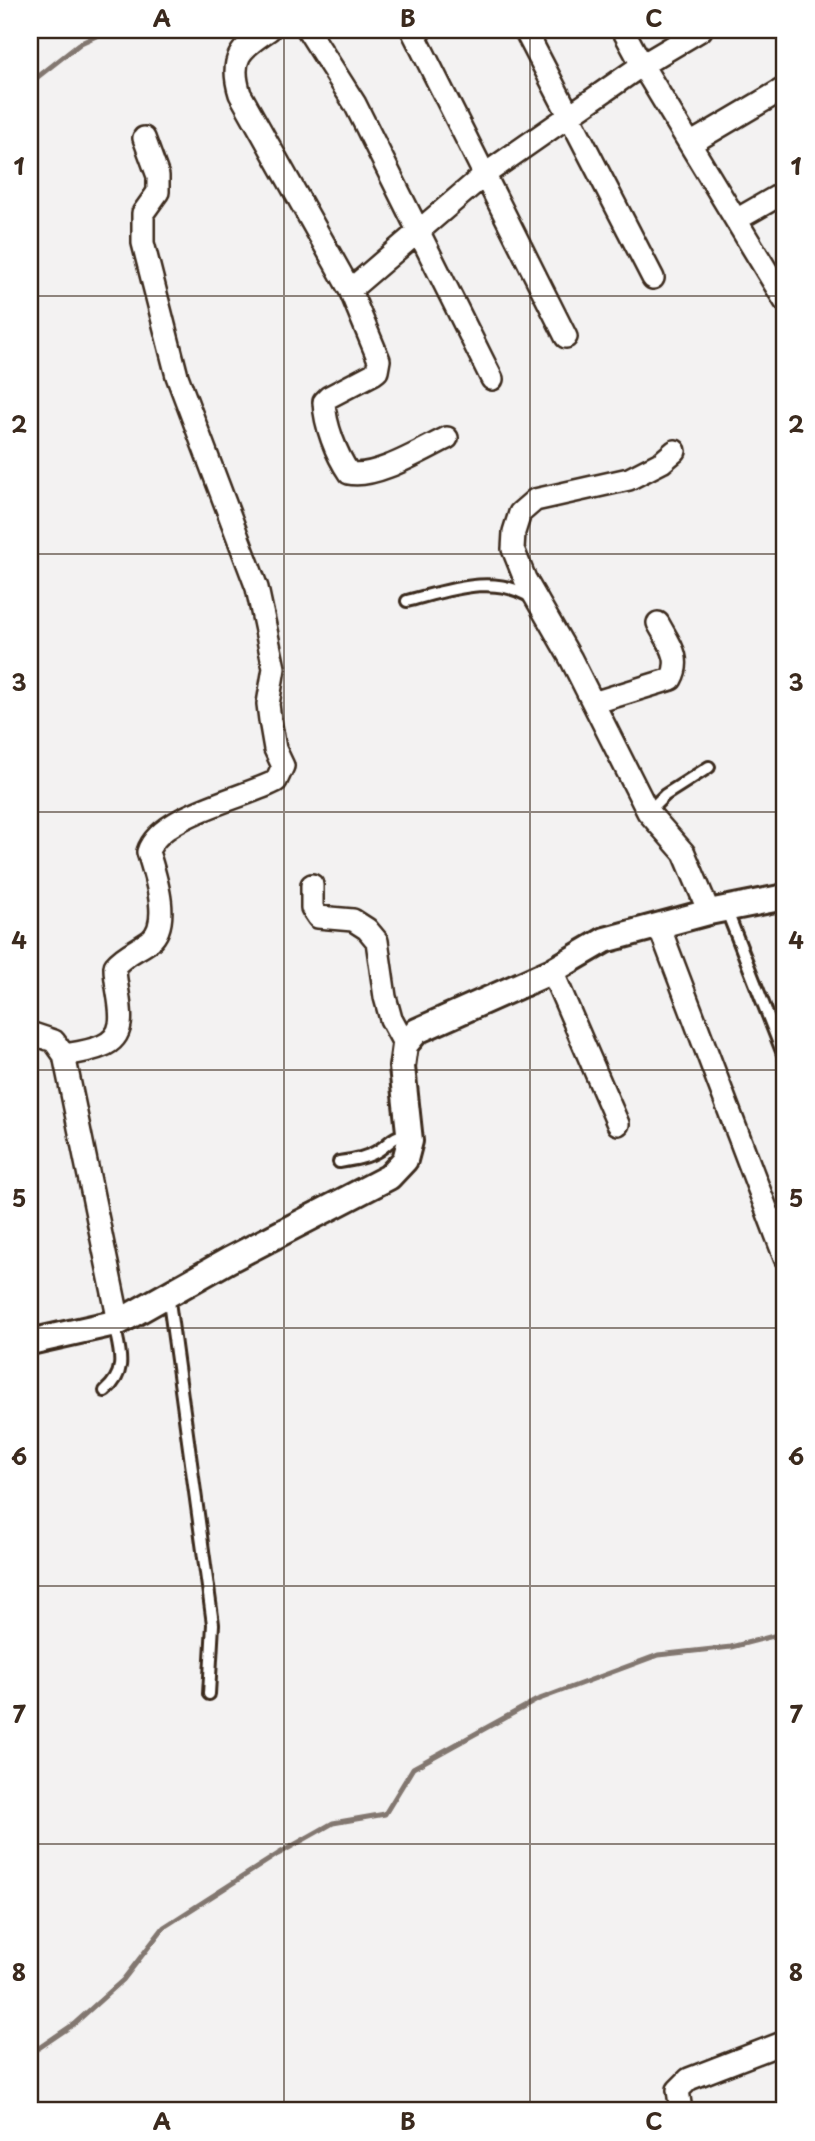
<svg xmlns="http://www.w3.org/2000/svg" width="815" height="2141" viewBox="0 0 815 2141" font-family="'Playpen Sans',sans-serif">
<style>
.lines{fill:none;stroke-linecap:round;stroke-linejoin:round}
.stream{stroke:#827770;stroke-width:5}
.service-casing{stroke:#3b2a1e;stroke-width:16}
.minor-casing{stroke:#3b2a1e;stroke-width:26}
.tertiary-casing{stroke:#3b2a1e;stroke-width:30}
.service{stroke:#fff;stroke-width:10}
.minor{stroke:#fff;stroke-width:21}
.tertiary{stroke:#fff;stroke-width:24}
.grid{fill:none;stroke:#3b2a1e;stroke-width:2;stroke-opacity:0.55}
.neatline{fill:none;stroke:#3b2a1e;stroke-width:2.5}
.grid-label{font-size:23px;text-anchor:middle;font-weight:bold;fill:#3b2a1e}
</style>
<rect width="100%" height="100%" fill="#f3f2f2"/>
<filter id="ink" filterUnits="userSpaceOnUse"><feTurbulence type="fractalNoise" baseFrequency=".0143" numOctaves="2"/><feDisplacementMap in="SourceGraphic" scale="14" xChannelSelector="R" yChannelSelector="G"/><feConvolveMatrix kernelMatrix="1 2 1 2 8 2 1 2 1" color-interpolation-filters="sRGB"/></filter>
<g filter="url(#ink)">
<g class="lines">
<!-- stream -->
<path class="stream" d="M 30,83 L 81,43 L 109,30
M 30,2054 L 74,2024 L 123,1980 L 164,1927 L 278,1854 L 333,1823 L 385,1814 L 413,1768 L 537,1700 L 658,1655 L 731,1647 L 785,1633"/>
<defs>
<path id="service" d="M 407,601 C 446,591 496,572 533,599
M 648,812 L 665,795 L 709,767
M 726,909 L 785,1059
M 339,1162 C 352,1160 367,1158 379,1150 C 393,1141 389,1138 409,1133
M 168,1294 L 213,1624 L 209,1694
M 105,1391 C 129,1370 119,1351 114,1323"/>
<path id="minor" d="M 269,30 C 240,49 229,58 240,94 L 350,290 L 379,360 L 377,371 L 373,374 L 329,397 L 324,402 C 325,425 336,454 349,473 C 375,479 422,450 447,438
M 308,30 L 355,104 L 492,379
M 412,30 L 566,337
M 525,30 L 653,278
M 701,30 L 642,65 L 785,301
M 690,144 L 785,88
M 736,220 L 785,192
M 350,290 L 484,175 L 642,65 L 623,30
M 675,451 L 662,462 L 629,479 L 535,500 L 520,513 L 514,532 L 513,549 L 525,579 L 571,659 L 648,812 L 684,853 L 709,912
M 593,703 L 671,679 C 683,658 668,642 658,623
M 312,885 L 312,908 L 318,917 L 353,920 L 367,929 L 377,941 L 385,997 L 391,1019 L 405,1045
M 659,926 L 785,1258
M 552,971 L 618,1124
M 30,1033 L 54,1041 L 64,1055 L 119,1322
M 64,1055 C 76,1053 91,1051 102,1046 C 135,1033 114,993 115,966 C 125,954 138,950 150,941 C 172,923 155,875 148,852 C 159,815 244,798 276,781 L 283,766 L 275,749 L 270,720 L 268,704 L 274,668 L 257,588 L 177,376 L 143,243 L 143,213 L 158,192 L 158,176 L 144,138
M 681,2111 L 678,2090 L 689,2079 L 785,2042"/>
<path id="tertiary" d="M 30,1342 L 119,1322 L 229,1260 L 389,1177 L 405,1160 L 410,1141 L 402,1067 L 405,1045 L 417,1031 L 552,971 L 605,940 L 709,912 L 785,897"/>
</defs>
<!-- service casing -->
<use href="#service" class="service-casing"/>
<!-- minor casing -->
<use href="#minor" class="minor-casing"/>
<!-- tertiary casing -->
<use href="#tertiary" class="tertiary-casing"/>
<!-- service -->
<use href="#service" class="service"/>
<!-- minor -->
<use href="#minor" class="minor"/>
<!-- tertiary -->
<use href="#tertiary" class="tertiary"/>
</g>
</g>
<!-- grid -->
<path class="grid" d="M 284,30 L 284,2111M 530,30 L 530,2111M 30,296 L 785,296M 30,554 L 785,554M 30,812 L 785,812M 30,1070 L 785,1070M 30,1328 L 785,1328M 30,1586 L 785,1586M 30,1844 L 785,1844"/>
<!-- margin -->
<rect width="815" height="2141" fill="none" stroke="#fff" stroke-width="77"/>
<rect x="38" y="38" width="738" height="2064" class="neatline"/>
<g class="grid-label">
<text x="162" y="27">A</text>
<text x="408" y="27">B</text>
<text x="654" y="27">C</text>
<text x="19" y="175">1</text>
<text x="796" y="175">1</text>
<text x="19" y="433">2</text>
<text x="796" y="433">2</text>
<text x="19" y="691">3</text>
<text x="796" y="691">3</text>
<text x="19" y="949">4</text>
<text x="796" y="949">4</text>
<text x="19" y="1207">5</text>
<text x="796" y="1207">5</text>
<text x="19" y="1465">6</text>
<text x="796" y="1465">6</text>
<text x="19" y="1723">7</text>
<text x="796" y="1723">7</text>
<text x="19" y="1981">8</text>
<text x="796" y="1981">8</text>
<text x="162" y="2130">A</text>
<text x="408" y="2130">B</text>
<text x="654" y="2130">C</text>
</g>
</svg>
